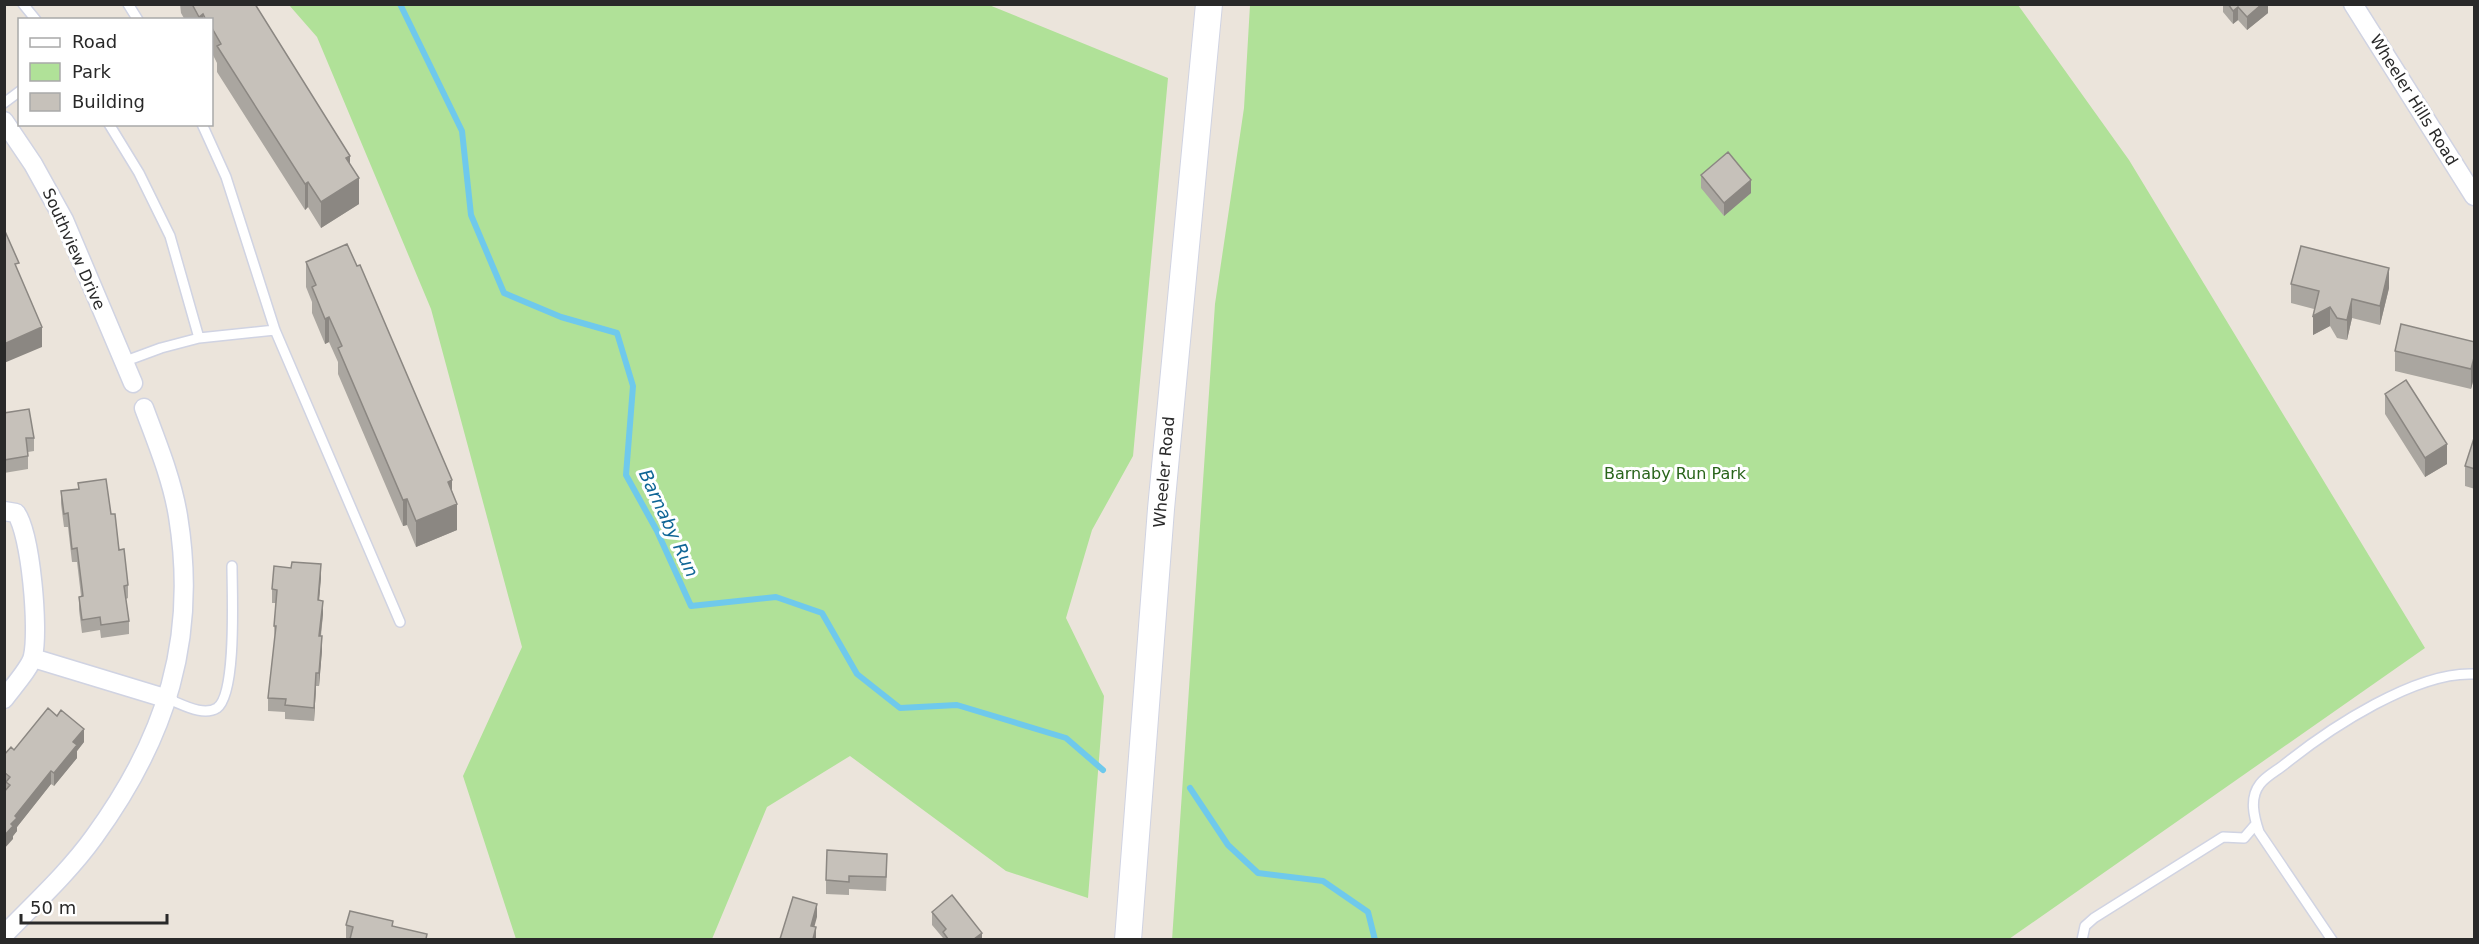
<svg xmlns="http://www.w3.org/2000/svg" width="2479" height="944" viewBox="0 0 2479 944" font-family="'DejaVu Sans',sans-serif">
<style>
.green{fill:#b0e198}
.lines{fill:none;stroke-linecap:round;stroke-linejoin:round}
.stream{stroke:#6fc9ec;stroke-width:6}
.lane-casing{stroke:#d0d3e2;stroke-width:12}
.street-casing{stroke:#d0d3e2;stroke-width:21}
.secondary-casing{stroke:#d0d3e2;stroke-width:28}
.lane{stroke:#fff;stroke-width:9}
.street{stroke:#fff;stroke-width:18}
.secondary{stroke:#fff;stroke-width:26}
.wall{fill:#aaa6a0}
.shaded-wall{fill:#8b8782}
.building{fill:#c6c1ba;stroke:#8b8782;stroke-width:1.5}
.labels{text-anchor:middle;dominant-baseline:central;stroke-width:6;stroke-linejoin:round;paint-order:stroke}
.street-label{font-size:16px;fill:#292929;stroke:#fff}
.park-label{font-size:16px;fill:#29641b;stroke:#fff}
.water-label{font-size:18px;font-style:italic;fill:#106696;stroke:#fff}
</style>
<rect width="100%" height="100%" fill="#ebe4db"/>
<!-- green -->
<path class="green" d="M 289,5 L 989,5 L 1168,78 L 1133,456 L 1092,530 L 1066,618 L 1104,696 L 1088,898 L 1006,871 L 850,756 L 767,807 L 712,939 L 516,939 L 463,776 L 522,647 L 431,309 L 317,37 Z
M 1250,5 L 2018,5 L 2129,160 L 2425,648 L 2009,939 L 1172,940 L 1215,304 L 1244,108 Z"/>
<g class="lines">
<!-- stream -->
<path class="stream" d="M 400,4 L 462,131 L 471,215 L 504,293 L 561,317 L 617,333 L 633,386 L 626,475 L 657,531 L 691,606 L 776,597 L 822,613 L 857,674 L 900,708 L 957,705 L 1066,738 L 1103,770
M 1190,788 L 1228,845 L 1258,873 L 1323,881 L 1368,912 L 1375,940"/>
<defs>
<path id="lane" d="M 23,4 L 36,20
M 128,4 L 138,20
M 4,103 L 20,91
M 109,124 L 139,173 L 170,236 L 199,338
M 202,124 L 226,177 L 275,330 L 400,622
M 123,362 L 161,348 L 199,338 L 275,330
M 168,699 C 182,704 203,717 217,708 C 237,694 232,592 232,566
M 2082,940 L 2085,926 L 2094,918 L 2223,837 L 2244,838 L 2256,824
M 2332,940 L 2259,832 C 2254,817 2249,798 2260,784 C 2266,776 2278,770 2285,764 C 2330,728 2416,671 2474,674"/>
<path id="street" d="M 2353,4 L 2474,196
M 4,121 L 33,164 L 64,220 L 133,383
M 4,511 L 16,513 C 31,534 39,630 33,656 C 31,667 12,688 4,699
M 33,658 L 168,699
M 4,935 C 35,903 68,873 94,837 C 166,738 198,639 178,516 C 172,479 157,443 144,408"/>
<path id="secondary" d="M 1128,940 L 1161,509 L 1209,4"/>
</defs>
<!-- lane casing -->
<use href="#lane" class="lane-casing"/>
<!-- street casing -->
<use href="#street" class="street-casing"/>
<!-- secondary casing -->
<use href="#secondary" class="secondary-casing"/>
<!-- lane -->
<use href="#lane" class="lane"/>
<!-- street -->
<use href="#street" class="street"/>
<!-- secondary -->
<use href="#secondary" class="secondary"/>
</g>
<!-- wall -->
<path class="wall" d="M 180,4 L 255,4 L 350,164 L 359,204 L 321,228 L 308,207 L 305,210 L 217,72 L 217,63 L 212,53 L 212,20 L 185,20 L 181,13 Z
M 2223,4 L 2268,4 L 2268,13 L 2247,30 L 2238,20 L 2233,24 L 2223,12 Z
M 1701,175 L 1751,193 L 1724,216 L 1701,188 Z
M 306,262 L 452,491 L 457,530 L 416,547 L 407,525 L 403,526 L 338,374 L 338,362 L 329,342 L 325,344 L 312,313 L 312,302 L 306,287 Z
M 2291,284 L 2389,288 L 2380,325 L 2352,318 L 2347,340 L 2337,338 L 2330,326 L 2313,335 L 2314,309 L 2291,303 Z
M 2475,342 L 2475,374 L 2471,389 L 2395,371 L 2395,351 Z
M 2385,394 L 2447,464 L 2425,477 L 2385,414 Z
M 4,413 L 34,438 L 34,451 L 28,452 L 28,469 L 4,473 Z
M 2475,435 L 2475,489 L 2465,486 L 2465,466 Z
M 78,483 L 111,514 L 128,585 L 128,598 L 126,599 L 129,621 L 129,634 L 101,638 L 100,630 L 82,633 L 79,610 L 79,597 L 81,596 L 77,562 L 72,562 L 68,527 L 64,527 L 61,504 L 61,491 L 78,489 Z
M 321,577 L 319,600 L 323,614 L 321,636 L 322,650 L 319,686 L 316,686 L 314,721 L 285,719 L 285,712 L 268,711 L 268,698 L 275,639 L 274,626 L 276,603 L 272,603 L 272,589 Z
M 84,742 L 77,751 L 77,758 L 54,786 L 51,784 L 17,827 L 17,831 L 13,836 L 13,839 L 6,787 L 4,785 L 4,755 L 14,750 Z
M 887,867 L 886,891 L 849,889 L 849,895 L 826,894 L 826,880 Z
M 932,912 L 982,939 L 943,939 L 943,938 L 932,925 Z
M 346,925 L 393,926 L 427,939 L 350,939 L 346,938 Z"/>
<!-- shaded-wall -->
<path class="shaded-wall" d="M 2262,4 L 2268,4 L 2268,13 L 2247,30 L 2247,17 Z
M 2238,7 L 2238,20 L 2233,24 L 2233,11 Z
M 203,14 L 203,20 L 199,20 L 199,17 Z
M 350,156 L 350,181 L 346,158 Z
M 359,178 L 359,204 L 321,228 L 321,202 Z
M 1751,180 L 1751,193 L 1724,216 L 1724,203 Z
M 308,182 L 308,207 L 305,210 L 305,184 Z
M 2389,268 L 2389,288 L 2380,325 L 2380,306 Z
M 2352,299 L 2352,318 L 2347,340 L 2347,320 Z
M 2330,307 L 2330,326 L 2313,335 L 2313,316 Z
M 329,317 L 329,342 L 325,344 L 325,319 Z
M 42,327 L 42,347 L 4,363 L 4,344 Z
M 2475,354 L 2475,374 L 2471,389 L 2471,369 Z
M 2447,444 L 2447,464 L 2425,477 L 2425,458 Z
M 452,480 L 452,506 L 448,482 Z
M 407,499 L 407,525 L 403,526 L 403,500 Z
M 457,504 L 457,530 L 416,547 L 416,521 Z
M 321,564 L 321,577 L 318,613 L 318,600 Z
M 323,601 L 323,614 L 319,649 L 319,636 Z
M 322,636 L 322,650 L 319,686 L 319,673 Z
M 316,673 L 316,686 L 314,721 L 314,708 Z
M 84,729 L 84,742 L 77,751 L 77,758 L 54,786 L 54,773 L 73,742 Z
M 51,771 L 51,784 L 17,827 L 17,831 L 13,836 L 13,839 L 4,849 L 4,836 L 15,816 Z
M 817,904 L 817,917 L 811,939 L 811,926 Z
M 816,927 L 816,939 L 813,939 Z
M 982,933 L 982,939 L 974,939 Z"/>
<!-- building -->
<path class="building" d="M 192,4 L 255,4 L 350,156 L 346,158 L 359,178 L 321,202 L 308,182 L 305,184 L 217,46 L 221,44 L 212,28 L 212,20 L 206,20 L 203,14 L 199,17 Z
M 2228,4 L 2262,4 L 2247,17 L 2238,7 L 2233,11 Z
M 1728,152 L 1751,180 L 1724,203 L 1701,175 Z
M 4,229 L 19,263 L 15,264 L 42,327 L 4,344 Z
M 347,244 L 357,266 L 360,265 L 452,480 L 448,482 L 457,504 L 416,521 L 407,499 L 403,500 L 338,348 L 342,346 L 329,317 L 325,319 L 312,287 L 316,285 L 306,262 Z
M 2301,246 L 2389,268 L 2380,306 L 2352,299 L 2347,320 L 2337,318 L 2330,307 L 2313,316 L 2319,291 L 2291,284 Z
M 2401,324 L 2475,342 L 2475,354 L 2471,369 L 2395,351 Z
M 2406,380 L 2447,444 L 2425,458 L 2385,394 Z
M 29,409 L 34,438 L 26,438 L 28,456 L 4,460 L 4,413 Z
M 2475,435 L 2475,469 L 2465,466 Z
M 106,479 L 111,514 L 115,514 L 119,550 L 124,549 L 128,585 L 124,586 L 129,621 L 101,625 L 100,617 L 82,620 L 79,597 L 83,596 L 77,548 L 72,549 L 68,513 L 64,514 L 61,491 L 79,489 L 78,483 Z
M 292,562 L 321,564 L 318,600 L 323,601 L 319,636 L 322,636 L 319,673 L 316,673 L 314,708 L 285,705 L 286,699 L 268,698 L 276,626 L 274,626 L 277,590 L 272,589 L 274,566 L 291,568 Z
M 48,708 L 57,716 L 61,710 L 84,729 L 73,742 L 77,745 L 54,773 L 51,771 L 15,816 L 17,818 L 11,824 L 13,826 L 4,836 L 4,792 L 10,785 L 6,782 L 10,777 L 4,772 L 4,755 L 11,747 L 14,750 Z
M 827,850 L 887,854 L 886,877 L 849,876 L 849,882 L 826,880 Z
M 952,895 L 982,933 L 974,939 L 948,939 L 943,932 L 946,929 L 932,912 Z
M 793,897 L 817,904 L 811,926 L 816,927 L 813,939 L 780,939 Z
M 350,911 L 393,921 L 392,926 L 427,934 L 426,939 L 350,939 L 353,927 L 346,925 Z"/>
<g class="labels">
<!-- street labels -->
<g class="street-label">
<text transform="translate(2414 100) rotate(58)">Wheeler Hills Road</text>
<text transform="translate(74 249) rotate(66)">Southview Drive</text>
<text transform="translate(1164 472) rotate(-85)">Wheeler Road</text>
</g>
<!-- park labels -->
<g class="park-label">
<text x="1675" y="473">Barnaby Run Park</text>
</g>
<!-- water labels -->
<g class="water-label">
<text transform="translate(669 523) rotate(65)">Barnaby Run</text>
</g>
</g>
<!-- border -->
<rect width="2479" height="944" fill="none" stroke="#292929" stroke-width="12"/>
<!-- legend -->
<rect x="18" y="18" width="195" height="108" fill="#ffffff" stroke="#a9a9a9" stroke-width="1.5"/>
<rect x="30" y="38" width="30" height="9" fill="#ffffff" stroke="#a9a9a9" stroke-width="1.5"/>
<text x="72" y="48" font-size="18" fill="#292929">Road</text>
<rect x="30" y="63" width="30" height="18" fill="#b0e198" stroke="#a9a9a9" stroke-width="1.5"/>
<text x="72" y="78" font-size="18" fill="#292929">Park</text>
<rect x="30" y="93" width="30" height="18" fill="#c6c1ba" stroke="#a9a9a9" stroke-width="1.5"/>
<text x="72" y="108" font-size="18" fill="#292929">Building</text>
<!-- scale -->
<path d="M21 914v9h146v-9" fill="none" stroke="#292929" stroke-width="3"/>
<text x="30" y="914" font-size="18" fill="#292929" stroke="#ffffff" stroke-width="4.5" paint-order="stroke">50 m</text>
</svg>
